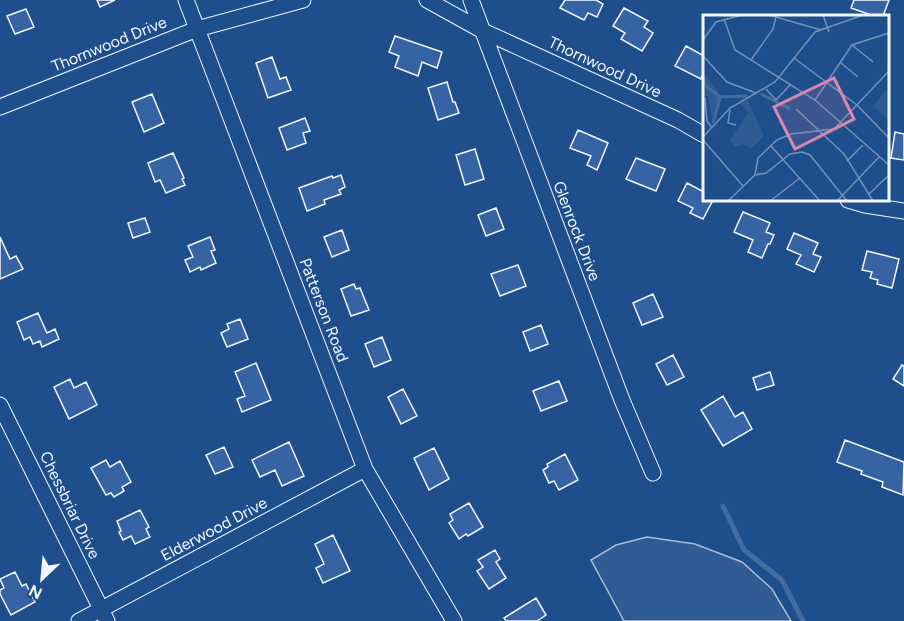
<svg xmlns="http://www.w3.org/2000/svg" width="904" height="621" viewBox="0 0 904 621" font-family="Figtree,sans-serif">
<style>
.built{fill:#305b95;stroke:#a8bbd7;stroke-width:1.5}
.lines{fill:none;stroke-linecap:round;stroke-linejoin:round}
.stream{stroke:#446ba0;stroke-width:5}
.building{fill:#3563a3;stroke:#f2f6ff;stroke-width:1.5}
.minor-casing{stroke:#f2f6ff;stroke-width:17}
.minor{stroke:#1f4e8c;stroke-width:15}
.labels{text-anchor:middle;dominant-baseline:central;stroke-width:4.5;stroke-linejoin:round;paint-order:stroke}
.street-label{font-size:16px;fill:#f2f6ff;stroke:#1f4e8c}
.inset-river{fill:none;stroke:#446ba0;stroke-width:3}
.inset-road{fill:none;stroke:#7391ba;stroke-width:1.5}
.view{fill:#da87ad;fill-opacity:0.15;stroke:#da87ad;stroke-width:3}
.inset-edge{fill:none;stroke:#f2f6ff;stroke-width:3}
</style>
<rect width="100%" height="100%" fill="#1f4e8c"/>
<!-- built -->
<path class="built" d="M 647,537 L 695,544 L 742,562 L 772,589 L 791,621 L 624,621 L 591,560 L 616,545 Z"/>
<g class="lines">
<!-- stream -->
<path class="stream" d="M 723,506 L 744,550 L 782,580 L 803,621"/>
</g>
<!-- building -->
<path class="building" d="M 97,0 L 115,0 L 100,7 Z
M 565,0 L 596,0 L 603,4 L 597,17 L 588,13 L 584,20 L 560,8 Z
M 854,0 L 889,0 L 883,16 L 874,16 L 851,8 Z
M 624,8 L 648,21 L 644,27 L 653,33 L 642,51 L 621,39 L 625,33 L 613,26 Z
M 26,9 L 34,27 L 15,34 L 7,16 Z
M 395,36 L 442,52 L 437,68 L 422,62 L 418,76 L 395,67 L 399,56 L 389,52 Z
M 686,46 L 704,56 L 704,71 L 701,79 L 675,66 Z
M 272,57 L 280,79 L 286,77 L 291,90 L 268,98 L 256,63 Z
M 447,82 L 453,102 L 455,102 L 459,113 L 438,120 L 428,88 Z
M 152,94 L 164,123 L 144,132 L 132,102 Z
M 305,118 L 310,131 L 303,133 L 306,143 L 287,150 L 279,128 Z
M 578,130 L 608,143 L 597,170 L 587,165 L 591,156 L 570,148 Z
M 895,132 L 904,134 L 904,160 L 891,158 Z
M 475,149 L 484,179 L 465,185 L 456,155 Z
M 173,153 L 184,178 L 182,179 L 185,185 L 166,193 L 160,180 L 155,182 L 148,163 Z
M 636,158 L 665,169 L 656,191 L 626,179 Z
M 341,175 L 345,187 L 339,190 L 341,194 L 324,200 L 325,204 L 307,211 L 299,188 L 332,176 L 333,178 Z
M 687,183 L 704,192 L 704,200 L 713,200 L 703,219 L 690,213 L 693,208 L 678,201 Z
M 496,208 L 504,229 L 486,236 L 478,215 Z
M 743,212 L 770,223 L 766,232 L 774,235 L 770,244 L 768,244 L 762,258 L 748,252 L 753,240 L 734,232 Z
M 145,218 L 150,232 L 133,238 L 128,223 Z
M 342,230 L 349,250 L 332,257 L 324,237 Z
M 794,233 L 818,243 L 813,254 L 821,257 L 814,272 L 796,264 L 801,255 L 787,249 Z
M 0,237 L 10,259 L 16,256 L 23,269 L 0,279 Z
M 210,237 L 215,250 L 211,251 L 216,263 L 201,270 L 200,267 L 190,272 L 185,260 L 193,257 L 188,246 Z
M 867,251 L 899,259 L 892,288 L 877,284 L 878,280 L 870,278 L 872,272 L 862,270 Z
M 518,265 L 526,286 L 500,296 L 491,274 Z
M 354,284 L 356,289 L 360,288 L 369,310 L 351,316 L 341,289 Z
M 653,294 L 663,317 L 642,325 L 633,303 Z
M 38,313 L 47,333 L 55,329 L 59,339 L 42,347 L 40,341 L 33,344 L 30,337 L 24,340 L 17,322 Z
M 240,319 L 248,339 L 227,347 L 221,333 L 229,329 L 227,324 Z
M 541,325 L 548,344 L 530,351 L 523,332 Z
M 382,337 L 391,360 L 374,367 L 365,344 Z
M 673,355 L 684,377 L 667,385 L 656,364 Z
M 256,363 L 271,400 L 242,412 L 237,399 L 245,396 L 235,372 Z
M 902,365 L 904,366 L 904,386 L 893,379 Z
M 770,372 L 774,385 L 757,390 L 753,378 Z
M 70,379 L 74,388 L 86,382 L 97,405 L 69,419 L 54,387 Z
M 559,381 L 567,401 L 541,411 L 533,391 Z
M 403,389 L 417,416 L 401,424 L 388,397 Z
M 723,396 L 735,417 L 743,412 L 752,429 L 723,446 L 701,410 Z
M 845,440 L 904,462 L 903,495 L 882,487 L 883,482 L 861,474 L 862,471 L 837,462 Z
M 289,442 L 304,476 L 282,486 L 275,470 L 260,477 L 252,460 Z
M 224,447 L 233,467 L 215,474 L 206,455 Z
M 434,448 L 449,479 L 429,490 L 414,458 Z
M 565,454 L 578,480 L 559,490 L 554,481 L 549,483 L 543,470 L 548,467 L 547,464 Z
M 106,460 L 110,467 L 120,461 L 131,482 L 122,487 L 124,491 L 114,497 L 111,493 L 106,495 L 91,468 Z
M 469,503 L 483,527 L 468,536 L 466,534 L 459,539 L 449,523 L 453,520 L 450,514 Z
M 140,510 L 149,527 L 146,529 L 150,537 L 135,544 L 131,536 L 123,540 L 119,532 L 121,531 L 117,521 Z
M 333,535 L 350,571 L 323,583 L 316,568 L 324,564 L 315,544 Z
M 495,550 L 500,559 L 496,562 L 506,578 L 489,589 L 477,571 L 483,567 L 478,560 Z
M 15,572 L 22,586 L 26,584 L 35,602 L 11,615 L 0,594 L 0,590 L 4,588 L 0,579 Z
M 536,598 L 546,615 L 537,621 L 506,621 L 504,618 Z"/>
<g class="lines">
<defs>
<path id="minor" d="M 186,0 L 365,469 L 454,621
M 427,0 L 483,31 L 678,120 L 704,135
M 471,0 L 622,400 L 653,473
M 0,107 L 197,29 L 303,0
M 848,200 L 865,205 L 904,211
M 0,405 L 107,621
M 79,621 L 365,469"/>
</defs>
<!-- minor casing -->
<use href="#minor" class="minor-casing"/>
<!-- minor -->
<use href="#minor" class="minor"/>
</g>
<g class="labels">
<!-- street labels -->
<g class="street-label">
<text transform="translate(109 44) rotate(-22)">Thornwood Drive</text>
<text transform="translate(605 67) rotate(25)">Thornwood Drive</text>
<text transform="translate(577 231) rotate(69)">Glenrock Drive</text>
<text transform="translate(324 310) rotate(69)">Patterson Road</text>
<text transform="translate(70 505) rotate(64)">Chessbriar Drive</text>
<text transform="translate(214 529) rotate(-28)">Elderwood Drive</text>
</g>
</g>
<!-- overview -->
<g transform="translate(703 15)">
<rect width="186" height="186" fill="#1f4e8c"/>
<path d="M 0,57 L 18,81 L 9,103 L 5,81 L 0,81 ZM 186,72 L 186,106 L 170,91 ZM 45,85 L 61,121 L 48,134 L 40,129 L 32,132 L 27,125 L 45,98 L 37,88 Z" fill="#305b95"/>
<path class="inset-river" d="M 0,63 L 3,71 L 17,82 L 44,81M 58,79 L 87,94M 10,108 L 17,83"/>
<path class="inset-road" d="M 66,0 L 118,15M 120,0 L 126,17M 21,4 L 32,35 L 112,85 L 186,150M 0,25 L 13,7 L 39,0M 149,30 L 170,47M 0,41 L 24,67 L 53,78M 91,43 L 154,90 L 186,123M 48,45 L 70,14 L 73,2M 138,48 L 155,62M 63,74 L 73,85 L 88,69M 2,83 L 4,106 L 9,113M 112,85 L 149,30 L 186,18M 93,94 L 141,139 L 170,186M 27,95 L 25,108 L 33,110M 0,122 L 27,93 L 72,67 L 112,17 L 160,0M 0,125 L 40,171M 68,131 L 117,186M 144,146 L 160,130M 52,160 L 55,143 L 74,125 L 88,119 L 131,114 L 186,56M 166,179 L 186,160M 25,186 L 52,160 L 63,158 L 87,139 L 99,137 L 107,140 L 144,186M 67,186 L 97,163M 134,186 L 176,142"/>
<path class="view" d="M 131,63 L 151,104 L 92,134 L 71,92 Z"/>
<rect width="186" height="186" class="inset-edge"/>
</g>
<!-- north arrow -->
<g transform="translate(42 579) rotate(206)" stroke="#1f4e8c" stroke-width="4.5" paint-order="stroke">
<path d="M0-4.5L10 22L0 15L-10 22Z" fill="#f2f6ff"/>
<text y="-9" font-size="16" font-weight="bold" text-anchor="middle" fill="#f2f6ff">N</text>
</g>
</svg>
